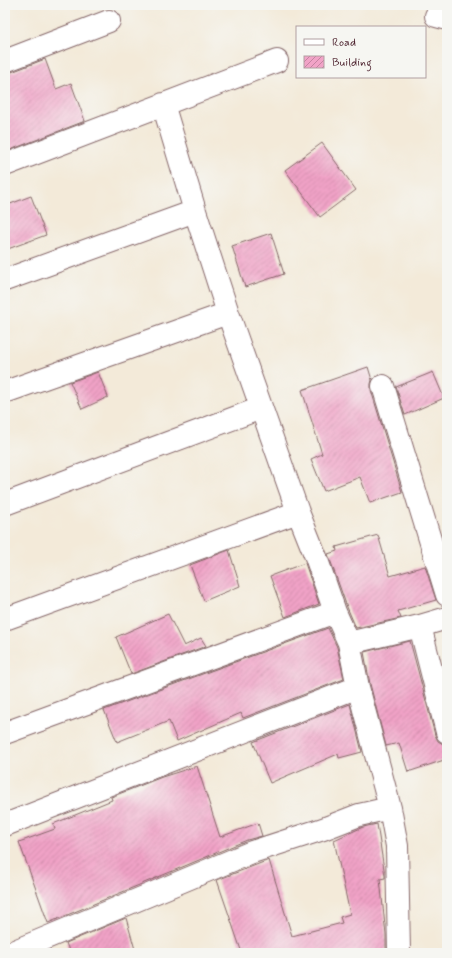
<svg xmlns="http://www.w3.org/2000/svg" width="452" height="958" viewBox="0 0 452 958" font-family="Mynerve,sans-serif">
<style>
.building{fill:url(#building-hatch)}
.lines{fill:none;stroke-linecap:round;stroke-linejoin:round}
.minor-casing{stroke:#856668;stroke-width:24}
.minor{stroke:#fff;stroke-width:22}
</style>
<defs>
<pattern id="building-hatch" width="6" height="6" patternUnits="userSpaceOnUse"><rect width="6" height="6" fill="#f1a3c7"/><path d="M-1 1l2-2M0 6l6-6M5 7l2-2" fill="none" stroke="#c584a2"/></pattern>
</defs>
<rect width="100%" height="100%" fill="#f6f6f2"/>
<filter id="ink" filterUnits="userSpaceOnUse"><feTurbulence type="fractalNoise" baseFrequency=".025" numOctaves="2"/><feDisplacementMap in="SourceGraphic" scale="8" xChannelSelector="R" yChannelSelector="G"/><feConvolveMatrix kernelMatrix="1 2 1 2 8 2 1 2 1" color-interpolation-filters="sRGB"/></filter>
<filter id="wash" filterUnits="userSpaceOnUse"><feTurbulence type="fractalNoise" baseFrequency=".012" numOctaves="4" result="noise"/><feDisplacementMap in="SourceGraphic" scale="16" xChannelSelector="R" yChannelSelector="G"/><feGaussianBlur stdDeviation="0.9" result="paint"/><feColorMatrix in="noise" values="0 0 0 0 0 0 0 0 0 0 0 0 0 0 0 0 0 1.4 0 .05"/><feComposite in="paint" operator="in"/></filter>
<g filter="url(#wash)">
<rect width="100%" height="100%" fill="#f3ead9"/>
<g id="blocks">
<!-- building -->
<path class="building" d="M 45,59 L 56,89 L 71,83 L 85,121 L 5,152 L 5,73 L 9,73 Z
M 322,143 L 356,190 L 320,217 L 285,170 Z
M 31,196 L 46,235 L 5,250 L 5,206 Z
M 271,233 L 284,274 L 245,287 L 232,246 Z
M 368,367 L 372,380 L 371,384 L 371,390 L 402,492 L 370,503 L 360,477 L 324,491 L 311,459 L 322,454 L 302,390 Z
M 98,372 L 108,397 L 82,409 L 70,382 Z
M 433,372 L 444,398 L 405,415 L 396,387 Z
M 378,535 L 390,576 L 425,566 L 436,600 L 398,611 L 401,618 L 356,628 L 347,607 L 328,554 L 337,551 L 336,547 Z
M 229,550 L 240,586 L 204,601 L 190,565 Z
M 305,563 L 319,604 L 285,617 L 270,576 Z
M 168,614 L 184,646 L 201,638 L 206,646 L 131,674 L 116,637 Z
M 328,628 L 337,647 L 344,679 L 243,718 L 241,713 L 177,741 L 169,721 L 117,742 L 104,710 Z
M 410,641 L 435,735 L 438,741 L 443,744 L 447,744 L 447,759 L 408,772 L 399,743 L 386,746 L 370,684 L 364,652 Z
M 350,704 L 362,752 L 339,758 L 338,754 L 270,783 L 253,742 Z
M 197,766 L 220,837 L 258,823 L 262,836 L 247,840 L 48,923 L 19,842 L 55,829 L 53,824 L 112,800 L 111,797 L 162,777 Z
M 377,824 L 385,876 L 385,878 L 380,879 L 386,935 L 386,953 L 242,953 L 217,880 L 269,860 L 292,936 L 342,923 L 340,917 L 350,914 L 334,840 L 363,827 Z
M 126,918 L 136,953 L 70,953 L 66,943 Z"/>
</g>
</g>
<g filter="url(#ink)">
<use href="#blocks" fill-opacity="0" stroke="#856668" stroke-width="1"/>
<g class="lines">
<defs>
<path id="minor" d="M 436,16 L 447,19
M 5,61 L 109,21
M 163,104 L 195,211 L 228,313 L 298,512 L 316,557 L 335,612 L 349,643 L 358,687 L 390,808 L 397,846 L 399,953
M 5,165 L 277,61
M 5,280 L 195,211
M 383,386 L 447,595
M 5,392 L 228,313
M 5,504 L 261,408
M 5,619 L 298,512
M 420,626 L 447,732
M 349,643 L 420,626 L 447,618
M 5,733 L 335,612
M 5,825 L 358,687
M 10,953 L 252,852 L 323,829 L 359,815 L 390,808"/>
</defs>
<!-- minor casing -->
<use href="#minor" class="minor-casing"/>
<!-- minor -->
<use href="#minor" class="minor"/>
</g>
</g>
<!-- margin -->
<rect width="452" height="958" fill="none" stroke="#f6f6f2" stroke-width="20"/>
<!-- legend -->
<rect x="296" y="26" width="130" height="52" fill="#f6f6f2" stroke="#b1a0a2"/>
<rect x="304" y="39" width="20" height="6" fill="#ffffff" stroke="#b1a0a2"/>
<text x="332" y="46" font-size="12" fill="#4a1f2b">Road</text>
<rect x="304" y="56" width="20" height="12" fill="url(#building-hatch)" stroke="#b1a0a2"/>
<text x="332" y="66" font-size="12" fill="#4a1f2b">Building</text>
</svg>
